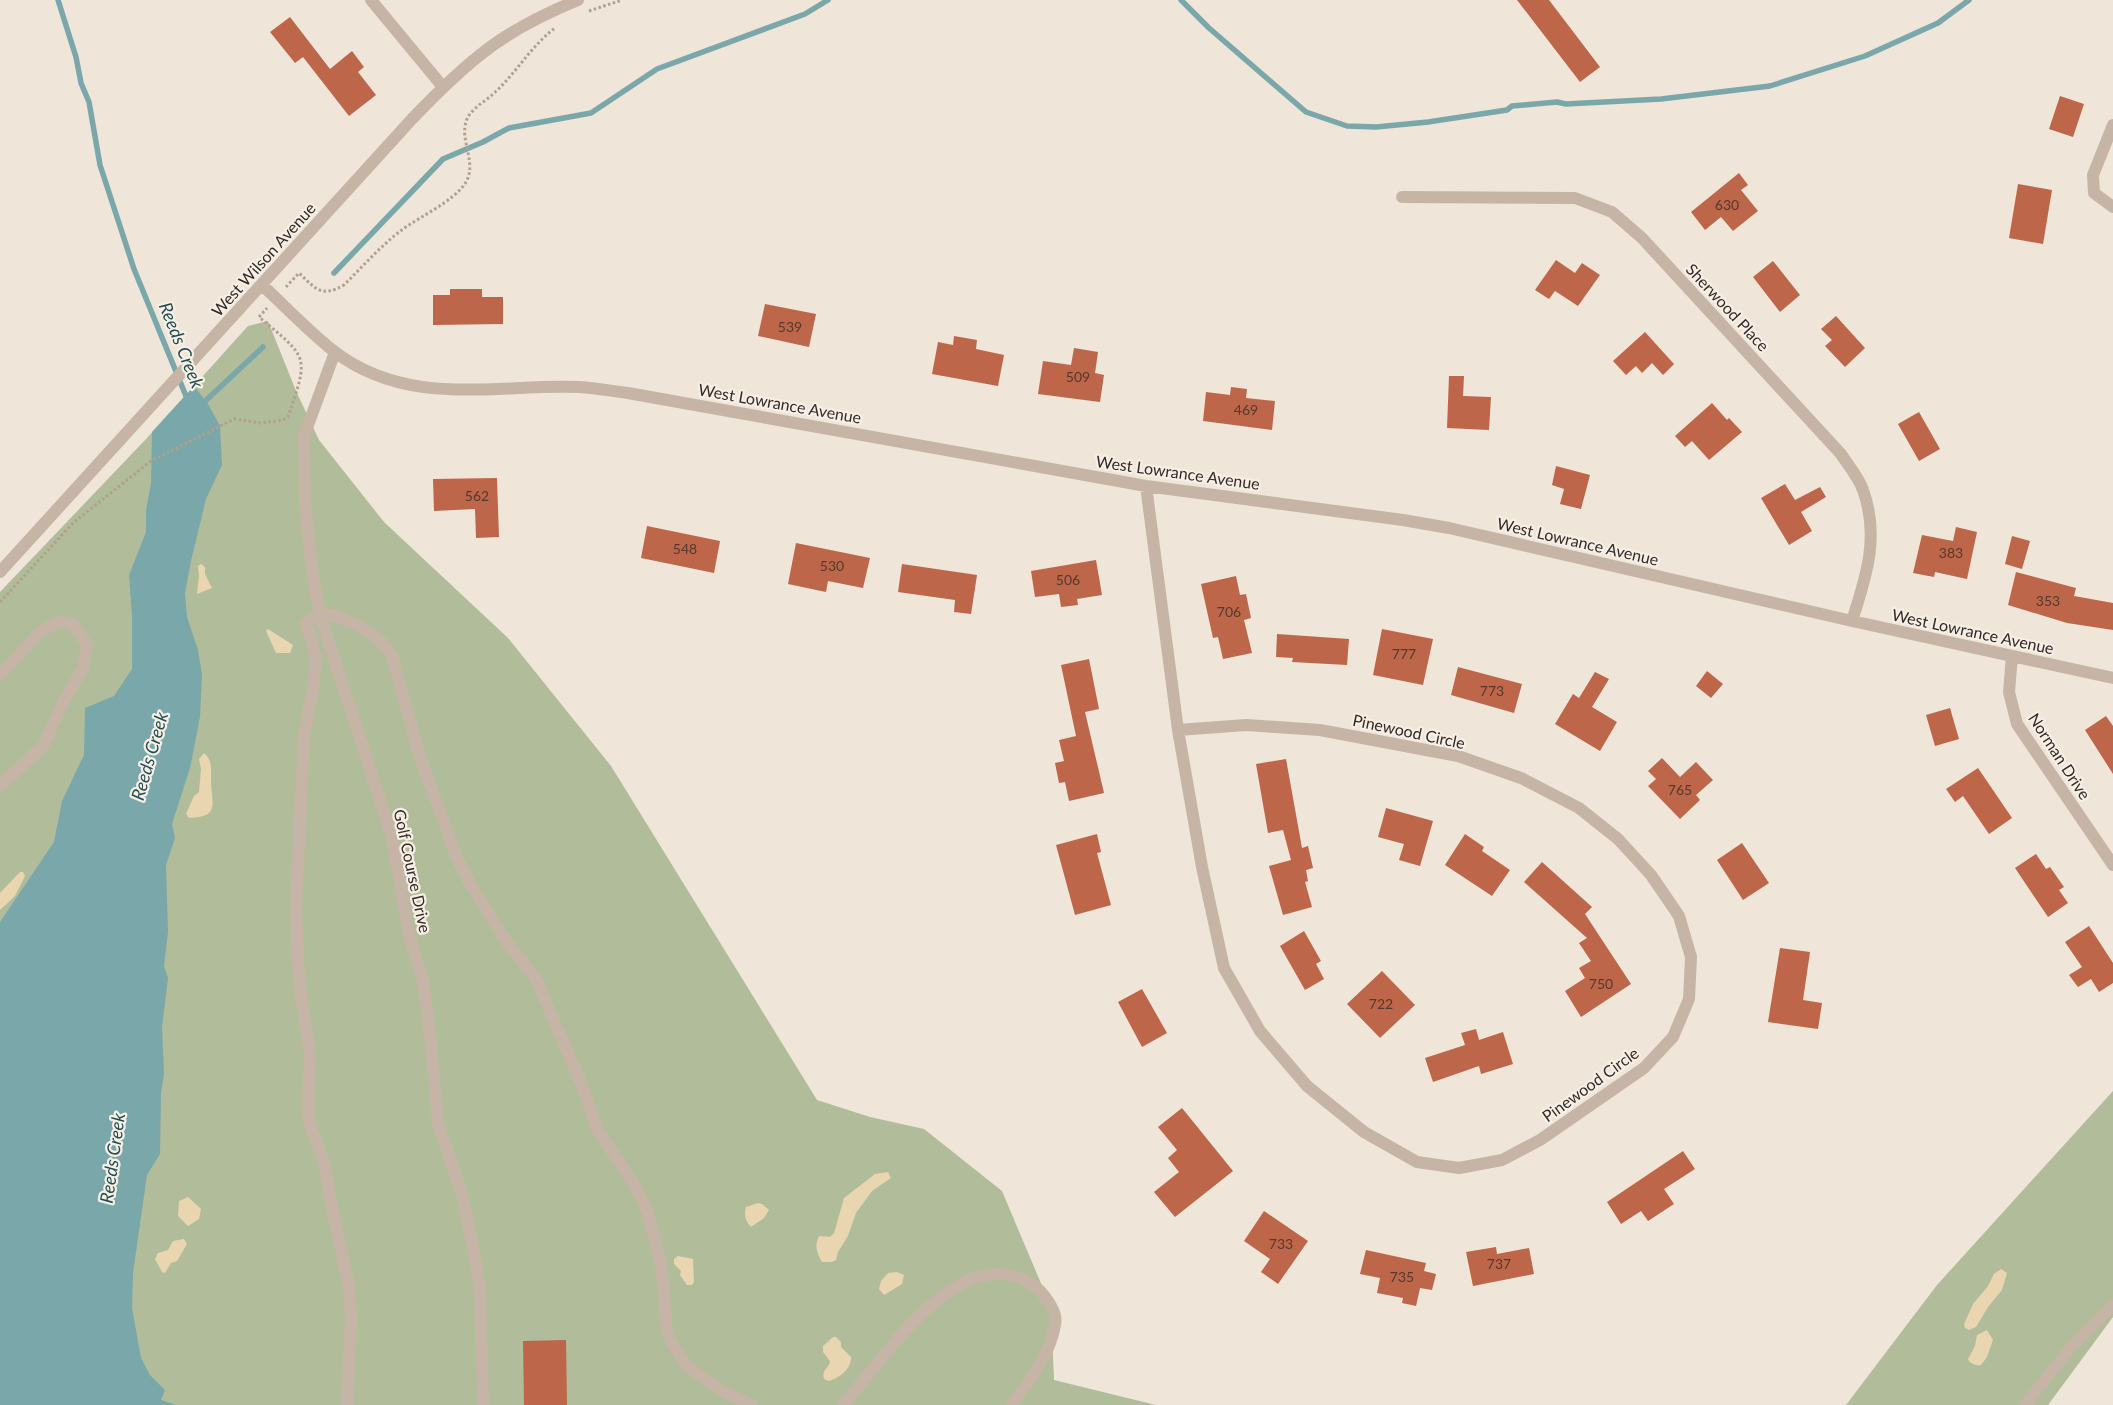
<svg xmlns="http://www.w3.org/2000/svg" width="2113" height="1405" viewBox="0 0 2113 1405" font-family="Lato,sans-serif">
<style>
.green{fill:#b1bc9a}
.sand{fill:#e9d6b1}
.water{fill:#7aa7aa}
.lines{fill:none;stroke-linecap:round;stroke-linejoin:round}
.stream{stroke:#7aa7aa;stroke-width:5.5}
.building{fill:#bd6649}
.path{stroke:#b19f90;stroke-width:3;stroke-dasharray:2.5 2.5;stroke-linecap:butt}
.minor{stroke:#c6b5a6;stroke-width:12}
.labels{text-anchor:middle;dominant-baseline:central;stroke-width:4.5;stroke-linejoin:round;paint-order:stroke}
.number-label{font-size:14px;fill:#55392f}
.street-label{font-size:16px;fill:#322a26;stroke:#f7efe5}
.water-label{font-size:18px;font-style:italic;fill:#1f4d51;stroke:#f7efe5}
</style>
<rect width="100%" height="100%" fill="#efe5d9"/>
<!-- green -->
<path class="green" d="M 268,321 L 296,391 L 319,440 L 384,522 L 508,638 L 611,766 L 817,1100 L 870,1117 L 924,1129 L 1002,1191 L 1051,1307 L 1054,1380 L 1156,1405 L 0,1405 L 0,592 L 147,438 L 248,326 Z
M 2113,1091 L 2113,1317 L 2048,1405 L 1846,1405 L 1937,1285 Z"/>
<!-- sand -->
<path class="sand" d="M 201,564 L 205,567 L 205,574 L 212,588 L 197,594 L 199,576 L 198,566 Z
M 268,629 L 293,645 L 290,653 L 276,653 L 266,631 Z
M 204,753 C 213,760 211,772 211,783 C 212,804 220,817 189,818 L 186,814 L 194,796 L 199,792 L 201,769 L 199,759 Z
M 20,872 L 23,872 L 25,876 L 15,896 L 0,910 L 0,893 Z
M 888,1172 L 891,1178 L 872,1191 L 856,1213 L 848,1236 L 838,1252 L 836,1260 L 832,1262 L 822,1262 C 817,1253 814,1246 819,1236 L 830,1237 L 834,1233 L 844,1198 L 875,1174 Z
M 188,1197 L 201,1209 L 199,1219 L 188,1226 L 178,1216 L 179,1201 Z
M 758,1203 L 762,1204 L 769,1210 L 764,1218 L 751,1227 C 745,1221 744,1215 746,1207 Z
M 184,1239 L 187,1244 L 177,1261 L 171,1263 L 165,1273 L 162,1272 L 155,1259 L 158,1253 L 168,1250 L 173,1241 Z
M 678,1256 L 693,1259 L 694,1282 L 692,1285 L 687,1285 L 680,1275 L 681,1271 L 674,1264 L 674,1259 Z
M 2001,1269 L 2007,1273 L 2002,1290 L 1988,1307 L 1976,1327 L 1969,1330 L 1965,1328 L 1964,1324 L 1973,1304 L 1988,1286 L 1994,1274 Z
M 897,1272 L 904,1275 L 902,1284 L 884,1295 L 879,1289 L 881,1281 L 888,1273 Z
M 1987,1330 L 1993,1340 L 1987,1357 L 1981,1365 C 1976,1366 1970,1364 1968,1359 L 1975,1346 L 1977,1335 Z
M 833,1337 L 836,1337 L 841,1342 L 841,1347 L 851,1357 C 851,1370 840,1377 829,1381 L 824,1379 C 821,1369 829,1369 830,1361 L 823,1352 L 823,1346 Z"/>
<!-- water -->
<path class="water" d="M 194,386 L 208,404 L 220,426 L 222,465 L 206,499 L 191,561 L 185,593 L 187,617 L 198,650 L 202,675 L 200,717 L 190,768 L 172,824 L 175,838 L 166,865 L 168,932 L 164,966 L 168,978 L 162,1027 L 164,1074 L 161,1093 L 160,1154 L 147,1175 L 133,1273 L 132,1308 L 141,1358 L 150,1375 L 165,1390 L 161,1400 L 176,1405 L 0,1405 L 0,922 L 54,842 L 62,801 L 84,755 L 85,708 L 114,696 L 132,669 L 132,616 L 129,575 L 146,532 L 146,510 L 151,483 L 152,432 Z"/>
<g class="lines">
<!-- stream -->
<path class="stream" d="M 58,0 L 76,57 L 81,83 L 89,102 L 100,165 L 134,269 L 188,401
M 1181,0 L 1209,28 L 1306,112 L 1347,126 L 1376,127 L 1428,122 L 1507,110 L 1512,106 L 1557,102 L 1566,104 L 1661,99 L 1770,86 L 1865,56 L 1938,23 L 1969,0
M 334,273 L 443,159 L 483,142 L 509,128 L 591,113 L 657,69 L 805,14 L 828,0
M 201,405 L 263,347"/>
</g>
<!-- building -->
<path class="building" d="M 1517,0 L 1549,0 L 1600,67 L 1580,82 Z
M 290,17 L 330,69 L 352,51 L 364,67 L 358,72 L 376,95 L 349,116 L 303,57 L 295,63 L 270,32 Z
M 2060,96 L 2084,104 L 2073,137 L 2049,129 Z
M 1739,173 L 1748,185 L 1741,190 L 1758,211 L 1733,231 L 1721,217 L 1705,230 L 1691,212 Z
M 2018,184 L 2052,190 L 2043,244 L 2009,238 Z
M 1556,260 L 1575,273 L 1582,263 L 1600,275 L 1578,306 L 1555,291 L 1549,299 L 1535,290 Z
M 1773,261 L 1800,295 L 1780,312 L 1753,277 Z
M 450,289 L 482,289 L 482,297 L 503,297 L 503,324 L 433,325 L 433,295 L 450,295 Z
M 765,304 L 816,314 L 809,347 L 758,336 Z
M 1836,316 L 1865,348 L 1845,367 L 1825,346 L 1832,340 L 1821,329 Z
M 1645,332 L 1674,364 L 1663,375 L 1652,363 L 1642,373 L 1636,366 L 1626,375 L 1613,361 Z
M 954,336 L 977,340 L 976,349 L 1004,355 L 998,386 L 932,374 L 938,342 L 953,345 Z
M 1074,348 L 1098,352 L 1095,373 L 1104,375 L 1100,402 L 1038,394 L 1043,361 L 1071,365 Z
M 1449,376 L 1464,376 L 1463,396 L 1491,397 L 1489,430 L 1447,428 Z
M 1231,387 L 1247,389 L 1246,398 L 1275,401 L 1272,430 L 1203,421 L 1206,392 L 1230,395 Z
M 1712,403 L 1727,420 L 1729,418 L 1742,432 L 1709,460 L 1692,441 L 1685,447 L 1675,436 Z
M 1919,412 L 1940,449 L 1919,461 L 1898,424 Z
M 1556,466 L 1590,475 L 1581,509 L 1560,504 L 1564,489 L 1552,485 Z
M 497,478 L 499,537 L 476,538 L 475,509 L 434,511 L 433,479 Z
M 1785,484 L 1795,500 L 1820,487 L 1826,497 L 1801,512 L 1812,531 L 1789,545 L 1761,498 Z
M 647,526 L 720,541 L 714,573 L 641,558 Z
M 1956,527 L 1977,532 L 1967,579 L 1935,572 L 1934,577 L 1913,573 L 1922,535 L 1953,541 Z
M 2012,536 L 2030,541 L 2022,569 L 2005,564 Z
M 796,543 L 870,558 L 863,588 L 828,581 L 826,592 L 788,584 Z
M 1096,560 L 1102,595 L 1077,599 L 1078,605 L 1061,607 L 1059,594 L 1035,597 L 1031,571 Z
M 902,564 L 977,575 L 971,614 L 954,612 L 955,600 L 898,592 Z
M 2016,572 L 2076,588 L 2074,596 L 2113,603 L 2113,630 L 2067,623 L 2008,605 Z
M 1236,576 L 1240,595 L 1246,594 L 1251,618 L 1244,620 L 1252,653 L 1223,659 L 1218,637 L 1213,638 L 1201,584 Z
M 1382,629 L 1433,639 L 1423,685 L 1373,675 Z
M 1277,634 L 1349,639 L 1347,665 L 1292,662 L 1293,658 L 1276,657 Z
M 1089,659 L 1099,709 L 1085,712 L 1104,793 L 1069,801 L 1065,782 L 1059,783 L 1055,763 L 1064,761 L 1059,740 L 1076,736 L 1061,665 Z
M 1458,667 L 1522,684 L 1514,713 L 1451,695 Z
M 1707,671 L 1723,684 L 1711,698 L 1696,686 Z
M 1595,672 L 1609,679 L 1592,707 L 1617,722 L 1600,751 L 1555,724 L 1573,694 L 1579,698 Z
M 1950,708 L 1959,739 L 1935,746 L 1926,715 Z
M 2106,716 L 2113,726 L 2113,774 L 2085,730 Z
M 1662,758 L 1680,777 L 1696,762 L 1713,780 L 1696,795 L 1700,800 L 1680,819 L 1648,786 L 1656,779 L 1648,771 Z
M 1286,759 L 1302,848 L 1308,846 L 1313,868 L 1306,870 L 1308,881 L 1305,882 L 1312,907 L 1283,915 L 1269,866 L 1291,860 L 1283,830 L 1268,833 L 1256,764 Z
M 1978,768 L 2012,818 L 1989,834 L 1963,796 L 1955,802 L 1946,789 Z
M 1386,808 L 1433,821 L 1420,866 L 1399,860 L 1404,844 L 1378,837 Z
M 1097,834 L 1101,852 L 1097,853 L 1111,905 L 1075,915 L 1056,845 Z
M 1465,834 L 1484,847 L 1482,851 L 1510,870 L 1492,896 L 1445,865 Z
M 1742,843 L 1769,883 L 1743,900 L 1717,860 Z
M 2036,854 L 2046,869 L 2050,867 L 2064,887 L 2059,890 L 2068,903 L 2048,917 L 2015,868 Z
M 1542,862 L 1592,907 L 1585,914 L 1631,984 L 1581,1017 L 1565,991 L 1585,978 L 1579,968 L 1591,961 L 1579,943 L 1587,938 L 1524,882 Z
M 2089,926 L 2113,963 L 2113,983 L 2099,992 L 2091,979 L 2078,987 L 2069,975 L 2082,967 L 2065,942 Z
M 1304,931 L 1321,961 L 1316,964 L 1324,979 L 1305,990 L 1280,946 Z
M 1780,948 L 1810,952 L 1803,1000 L 1822,1003 L 1818,1029 L 1768,1022 Z
M 1382,971 L 1415,1005 L 1380,1038 L 1347,1004 Z
M 1142,989 L 1167,1033 L 1142,1047 L 1118,1002 Z
M 1476,1029 L 1479,1040 L 1503,1032 L 1513,1064 L 1481,1074 L 1479,1066 L 1433,1082 L 1425,1058 L 1465,1045 L 1461,1033 Z
M 1182,1108 L 1233,1171 L 1175,1217 L 1154,1192 L 1179,1172 L 1168,1158 L 1177,1150 L 1158,1127 Z
M 1683,1151 L 1695,1169 L 1664,1189 L 1674,1204 L 1648,1221 L 1641,1211 L 1621,1224 L 1607,1202 Z
M 1264,1211 L 1308,1241 L 1278,1284 L 1261,1272 L 1270,1259 L 1244,1241 Z
M 1496,1247 L 1497,1254 L 1529,1248 L 1534,1274 L 1473,1286 L 1466,1252 Z
M 1366,1250 L 1426,1263 L 1424,1271 L 1436,1274 L 1432,1290 L 1420,1288 L 1416,1306 L 1402,1303 L 1403,1298 L 1377,1293 L 1380,1278 L 1360,1274 Z
M 566,1340 L 567,1405 L 524,1405 L 523,1341 Z"/>
<g class="lines">
<!-- path -->
<path class="path" d="M 589,11 L 622,0
M 286,287 L 299,273 C 316,289 321,298 344,285 C 362,267 379,248 399,232 C 418,217 454,202 466,182 C 477,163 460,141 466,122 C 469,110 483,103 492,95 C 515,75 530,47 555,28
M 0,602 L 73,523 L 151,461 L 234,419 L 260,423 L 283,420 L 288,417 C 309,355 309,359 259,317 L 267,308"/>
<!-- minor -->
<path class="minor" d="M 371,0 L 443,87
M 2113,125 L 2093,175 L 2094,193 L 2113,207
M 1402,197 L 1575,198 L 1612,212 L 1642,238 L 1841,454 C 1848,465 1859,478 1863,490 C 1880,537 1866,577 1852,621
M 262,285 C 286,307 309,332 335,352 C 409,408 495,384 579,387 C 595,388 612,391 628,393 L 1146,486 L 1403,520 L 1449,528 L 1852,621 L 2113,678
M 335,352 L 304,436 L 305,501 L 311,562 L 320,615 L 392,837 L 409,935 L 423,981 L 428,1015 L 438,1123 L 462,1194 L 475,1257 L 480,1292 L 483,1405
M 1146,486 L 1178,730
M 0,572 L 412,119 C 434,96 456,74 480,55 C 508,32 544,14 578,0
M 320,615 L 334,615 L 360,626 L 379,639 L 392,655 L 419,754 L 456,856 L 469,882 L 506,941 L 536,979 L 581,1083 L 597,1129 L 634,1184 L 648,1213 L 661,1264 L 667,1331 L 673,1345 L 687,1366 L 720,1390 L 752,1405
M 321,616 L 306,622 L 316,657 L 313,689 L 304,735 L 296,906 L 298,961 L 301,995 L 310,1054 L 308,1103 L 309,1122 L 324,1162 L 331,1203 L 349,1287 L 351,1319 L 347,1405
M 2012,656 L 2009,692 L 2017,724 L 2113,865
M 0,675 L 38,634 L 59,621 L 73,624 L 87,645 L 83,668 L 64,701 L 43,746 L 0,786
M 1246,725 L 1320,730 L 1458,756 L 1521,778 L 1579,808 L 1618,839 L 1651,875 L 1679,916 L 1691,957 L 1689,999 L 1673,1037 L 1644,1068 L 1540,1140 L 1502,1160 L 1459,1168 L 1417,1162 L 1364,1132 L 1307,1086 L 1260,1031 L 1224,968 L 1202,867 L 1178,730 Z
M 843,1405 C 881,1362 912,1310 965,1282 C 994,1267 1030,1273 1048,1301 C 1053,1309 1057,1316 1055,1325 C 1050,1355 1029,1381 1012,1405
M 2025,1405 L 2071,1347 L 2113,1305"/>
</g>
<g class="labels">
<!-- number labels -->
<g class="number-label">
<text x="1727" y="204">630</text>
<text x="790" y="326">539</text>
<text x="1078" y="376">509</text>
<text x="1246" y="409">469</text>
<text x="477" y="495">562</text>
<text x="685" y="548">548</text>
<text x="1951" y="552">383</text>
<text x="832" y="565">530</text>
<text x="1068" y="579">506</text>
<text x="2048" y="600">353</text>
<text x="1229" y="611">706</text>
<text x="1404" y="653">777</text>
<text x="1492" y="690">773</text>
<text x="1680" y="789">765</text>
<text x="1601" y="983">750</text>
<text x="1381" y="1003">722</text>
<text x="1281" y="1243">733</text>
<text x="1499" y="1263">737</text>
<text x="1402" y="1276">735</text>
</g>
<!-- street labels -->
<g class="street-label">
<text transform="translate(263 259) rotate(-48)">West Wilson Avenue</text>
<text transform="translate(1728 307) rotate(47)">Sherwood Place</text>
<text transform="translate(780 403) rotate(10)">West Lowrance Avenue</text>
<text transform="translate(1178 472) rotate(8)">West Lowrance Avenue</text>
<text transform="translate(1578 541) rotate(13)">West Lowrance Avenue</text>
<text transform="translate(1973 631) rotate(12)">West Lowrance Avenue</text>
<text transform="translate(1409 731) rotate(12)">Pinewood Circle</text>
<text transform="translate(2060 756) rotate(57)">Norman Drive</text>
<text transform="translate(413 871) rotate(78)">Golf Course Drive</text>
<text transform="translate(1590 1084) rotate(-36)">Pinewood Circle</text>
</g>
<!-- water labels -->
<g class="water-label">
<text transform="translate(182 345) rotate(68)">Reeds Creek</text>
<text transform="translate(149 756) rotate(-74)">Reeds Creek</text>
<text transform="translate(112 1158) rotate(-82)">Reeds Creek</text>
</g>
</g>
</svg>
